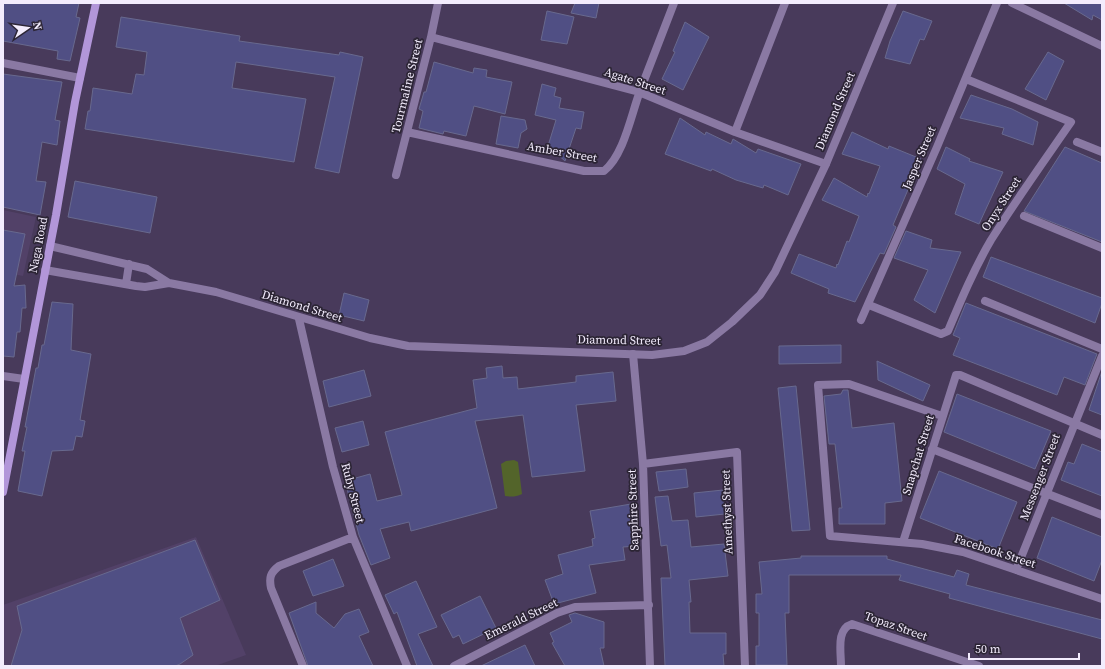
<svg xmlns="http://www.w3.org/2000/svg" width="1105" height="669" viewBox="0 0 1105 669" font-family="'Source Serif 4',serif">
<style>
.built{fill:#524168}
.water{fill:#53642a}
.building{fill:#504f84;stroke:#68698e}
.lines{fill:none;stroke-linecap:round;stroke-linejoin:round}
.minor{stroke:#8a79a3;stroke-width:8}
.tertiary{stroke:#8a79a3;stroke-width:8}
.secondary{stroke:#b296d9;stroke-width:8}
.labels{text-anchor:middle;dominant-baseline:central;stroke-width:3.5;stroke-linejoin:round;paint-order:stroke}
.street-label{font-size:12px;fill:#f3ecfd;stroke:#2c2535}
</style>
<rect width="100%" height="100%" fill="#483a5b"/>
<!-- built -->
<path class="built" d="M 3,210 L 36,217 L 23,276 L 3,272 Z
M 196,537 L 246,655 L 215,666 L 3,666 L 3,605 Z"/>
<!-- water -->
<path class="water" d="M 514,460 L 518,462 L 522,494 C 516,497 511,497 505,496 L 501,464 L 506,461 Z"/>
<!-- building -->
<path class="building" d="M 3,3 L 79,3 L 76,17 L 80,18 L 70,61 L 57,59 L 58,51 L 3,41 Z
M 575,3 L 599,3 L 596,18 L 571,13 Z
M 1064,3 L 1102,3 L 1102,20 L 1093,15 L 1092,20 Z
M 547,11 L 574,17 L 567,44 L 541,40 Z
M 903,11 L 932,21 L 924,40 L 920,39 L 910,64 L 885,58 L 890,41 Z
M 121,17 L 240,36 L 239,41 L 339,55 L 340,52 L 363,57 L 339,173 L 315,168 L 335,77 L 236,62 L 232,88 L 306,99 L 294,162 L 85,129 L 88,111 L 90,111 L 93,88 L 132,94 L 136,74 L 144,75 L 147,52 L 116,47 Z
M 685,22 L 709,37 L 683,90 L 662,79 L 675,52 L 673,51 Z
M 1048,52 L 1064,61 L 1046,100 L 1025,89 Z
M 434,62 L 473,73 L 474,68 L 487,70 L 486,77 L 512,82 L 505,114 L 474,106 L 466,136 L 444,131 L 443,134 L 419,128 L 423,111 L 419,109 L 424,92 L 426,92 Z
M 3,74 L 62,82 L 55,120 L 60,121 L 57,145 L 42,142 L 36,181 L 46,182 L 40,215 L 3,207 Z
M 542,84 L 556,88 L 554,96 L 561,98 L 559,108 L 584,112 L 581,129 L 576,128 L 565,161 L 548,146 L 556,120 L 535,115 Z
M 971,95 L 1012,109 L 1038,122 L 1033,145 L 1002,134 L 1004,128 L 960,118 Z
M 501,116 L 525,120 L 527,129 L 521,133 L 518,148 L 496,144 Z
M 680,118 L 705,135 L 706,132 L 731,144 L 733,139 L 756,153 L 758,149 L 801,164 L 788,195 L 764,185 L 763,188 L 736,180 L 712,169 L 711,171 L 665,154 Z
M 852,132 L 888,149 L 889,146 L 921,159 L 893,225 L 896,227 L 884,254 L 880,253 L 855,302 L 828,293 L 829,289 L 791,273 L 799,254 L 836,268 L 837,264 L 838,265 L 847,241 L 849,242 L 859,216 L 822,200 L 834,178 L 867,197 L 868,193 L 869,194 L 880,166 L 842,154 Z
M 946,147 L 970,159 L 969,161 L 1003,172 L 979,224 L 955,214 L 965,184 L 937,169 Z
M 1065,147 L 1102,163 L 1102,242 L 1024,211 Z
M 75,181 L 157,197 L 150,233 L 68,217 Z
M 3,230 L 25,234 L 14,286 L 25,285 L 26,308 L 22,308 L 20,332 L 17,332 L 14,357 L 3,356 Z
M 906,231 L 932,240 L 930,248 L 961,252 L 935,313 L 914,300 L 928,270 L 894,258 Z
M 991,257 L 1102,298 L 1102,303 L 1095,323 L 983,277 Z
M 344,293 L 369,300 L 364,321 L 339,315 Z
M 52,302 L 73,304 L 71,350 L 91,354 L 80,420 L 85,421 L 82,437 L 76,436 L 73,450 L 52,451 L 42,496 L 18,491 L 25,451 L 22,451 L 27,427 L 25,427 L 28,411 L 36,368 L 38,368 L 42,345 L 44,345 Z
M 966,303 L 1097,354 L 1085,385 L 1064,377 L 1057,395 L 953,355 L 960,338 L 953,335 Z
M 841,345 L 841,363 L 779,364 L 779,346 Z
M 877,361 L 930,385 L 923,401 L 878,380 Z
M 502,366 L 503,378 L 517,377 L 518,389 L 576,382 L 576,376 L 613,372 L 616,401 L 576,405 L 585,471 L 532,477 L 523,415 L 475,421 L 497,508 L 411,531 L 409,522 L 380,529 L 390,558 L 371,565 L 359,535 L 345,481 L 370,474 L 377,501 L 402,495 L 385,432 L 477,408 L 473,380 L 487,378 L 486,368 Z
M 364,370 L 371,396 L 329,407 L 323,381 Z
M 1102,371 L 1102,415 L 1089,410 Z
M 796,386 L 810,530 L 792,531 L 778,388 Z
M 843,390 L 848,390 L 852,428 L 894,423 L 902,501 L 885,503 L 885,524 L 839,524 L 839,508 L 842,508 L 835,444 L 829,444 L 824,396 L 841,394 Z
M 957,394 L 1051,431 L 1035,469 L 944,432 Z
M 363,421 L 369,445 L 342,452 L 335,428 Z
M 1082,444 L 1102,452 L 1102,496 L 1061,480 L 1068,462 L 1074,464 Z
M 686,469 L 688,487 L 659,491 L 656,472 Z
M 939,471 L 1017,502 L 998,549 L 920,518 Z
M 723,490 L 725,514 L 696,517 L 694,493 Z
M 668,496 L 672,521 L 688,520 L 691,547 L 724,544 L 728,576 L 689,580 L 691,602 L 689,602 L 690,633 L 726,633 L 726,654 L 723,654 L 724,666 L 665,666 L 661,578 L 671,578 L 667,545 L 661,546 L 655,497 Z
M 631,504 L 637,546 L 623,547 L 625,560 L 589,565 L 596,593 L 554,604 L 545,580 L 563,574 L 558,555 L 593,546 L 592,539 L 595,538 L 590,511 Z
M 1052,517 L 1102,537 L 1102,560 L 1094,581 L 1037,558 Z
M 195,540 L 220,600 L 180,618 L 193,655 L 180,664 L 175,666 L 11,666 L 22,630 L 17,606 Z
M 801,556 L 887,556 L 887,559 L 954,577 L 957,570 L 969,574 L 966,585 L 1102,620 L 1102,639 L 949,598 L 950,594 L 899,580 L 901,575 L 789,575 L 789,613 L 785,613 L 787,665 L 756,665 L 756,646 L 759,646 L 759,613 L 756,613 L 756,594 L 762,594 L 759,562 L 801,558 Z
M 333,559 L 344,586 L 313,596 L 303,571 Z
M 416,581 L 437,627 L 418,634 L 433,666 L 417,666 L 397,612 L 394,614 L 385,595 Z
M 480,596 L 496,628 L 463,644 L 459,635 L 453,638 L 441,615 Z
M 316,602 L 316,613 L 334,628 L 345,614 L 359,609 L 369,632 L 359,636 L 373,666 L 308,666 L 289,613 Z
M 575,613 L 604,622 L 604,648 L 600,648 L 604,666 L 565,666 L 552,643 L 554,642 L 550,633 L 572,622 L 569,615 Z
M 525,645 L 535,666 L 481,666 Z"/>
<g class="lines">
<!-- minor -->
<path class="minor" d="M 1012,3 L 1102,46
M 431,37 L 639,92 L 735,132 L 826,164
M 3,63 L 80,78
M 407,132 L 584,171 L 604,171 C 624,155 631,115 640,91 C 651,62 663,32 674,3
M 735,132 L 785,3
M 1077,142 L 1102,152
M 396,175 L 431,37 L 438,3
M 1024,216 L 1102,248
M 985,301 L 1102,349
M 869,305 L 941,334 L 948,331 C 961,300 974,269 991,240 C 1016,200 1044,161 1071,122 L 966,79
M 299,319 L 333,467 L 353,537 L 407,666
M 861,320 L 937,147 L 997,3
M 633,354 L 643,464 L 650,666
M 3,376 L 24,379
M 942,416 L 849,384 L 818,385 L 830,536 L 922,544 L 963,552 L 1102,599
M 932,449 L 1102,515
M 643,464 L 737,452 L 745,666
M 903,542 L 956,375 L 960,375 L 1102,435
M 1016,570 L 1102,356
M 303,666 L 271,588 C 269,578 270,573 279,566 L 353,537
M 454,666 L 557,613 L 575,607 L 649,605
M 841,666 C 841,651 836,629 852,624 L 979,666"/>
<!-- tertiary -->
<path class="tertiary" d="M 50,246 L 147,269 L 169,283
M 45,270 L 136,286 L 145,287 L 169,283 L 216,292 L 370,338 L 408,346 L 652,355 L 684,351 L 707,342 L 732,322 L 760,295 L 775,272 L 826,164 L 893,3
M 126,284 L 129,264"/>
<!-- secondary -->
<path class="secondary" d="M 3,492 L 56,215 L 75,102 L 96,3"/>
</g>
<g class="labels">
<!-- street labels -->
<g class="street-label">
<text transform="translate(635 81) rotate(18)">Agate Street</text>
<text transform="translate(407 86) rotate(-76)">Tourmaline Street</text>
<text transform="translate(835 111) rotate(-67)">Diamond Street</text>
<text transform="translate(562 152) rotate(10)">Amber Street</text>
<text transform="translate(919 158) rotate(-67)">Jasper Street</text>
<text transform="translate(1001 204) rotate(-57)">Onyx Street</text>
<text transform="translate(38 245) rotate(-79)">Naga Road</text>
<text transform="translate(302 306) rotate(17)">Diamond Street</text>
<text transform="translate(619 340) rotate(1)">Diamond Street</text>
<text transform="translate(918 455) rotate(-73)">Snapchat Street</text>
<text transform="translate(1040 477) rotate(-69)">Messenger Street</text>
<text transform="translate(353 493) rotate(75)">Ruby Street</text>
<text transform="translate(633 510) rotate(-92)">Sapphire Street</text>
<text transform="translate(727 512) rotate(-92)">Amethyst Street</text>
<text transform="translate(995 551) rotate(18)">Facebook Street</text>
<text transform="translate(521 619) rotate(-26)">Emerald Street</text>
<text transform="translate(896 626) rotate(19)">Topaz Street</text>
</g>
</g>
<!-- border -->
<rect width="1105" height="669" fill="none" stroke="#f3ecfd" stroke-width="8"/>
<!-- north arrow -->
<g transform="translate(28 28) rotate(77)" stroke="#2c2535" stroke-width="3" paint-order="stroke">
<path d="M0-3L7 15L0 10L-7 15Z" fill="#f3ecfd"/>
<text y="-6" font-size="11" font-weight="bold" text-anchor="middle" fill="#f3ecfd">N</text>
</g>
<!-- scale -->
<path d="M969 653v6h110v-6" fill="none" stroke="#f3ecfd" stroke-width="2"/>
<text x="975" y="653" font-size="12" fill="#f3ecfd" stroke="#2c2535" stroke-width="3" paint-order="stroke">50 m</text>
</svg>
